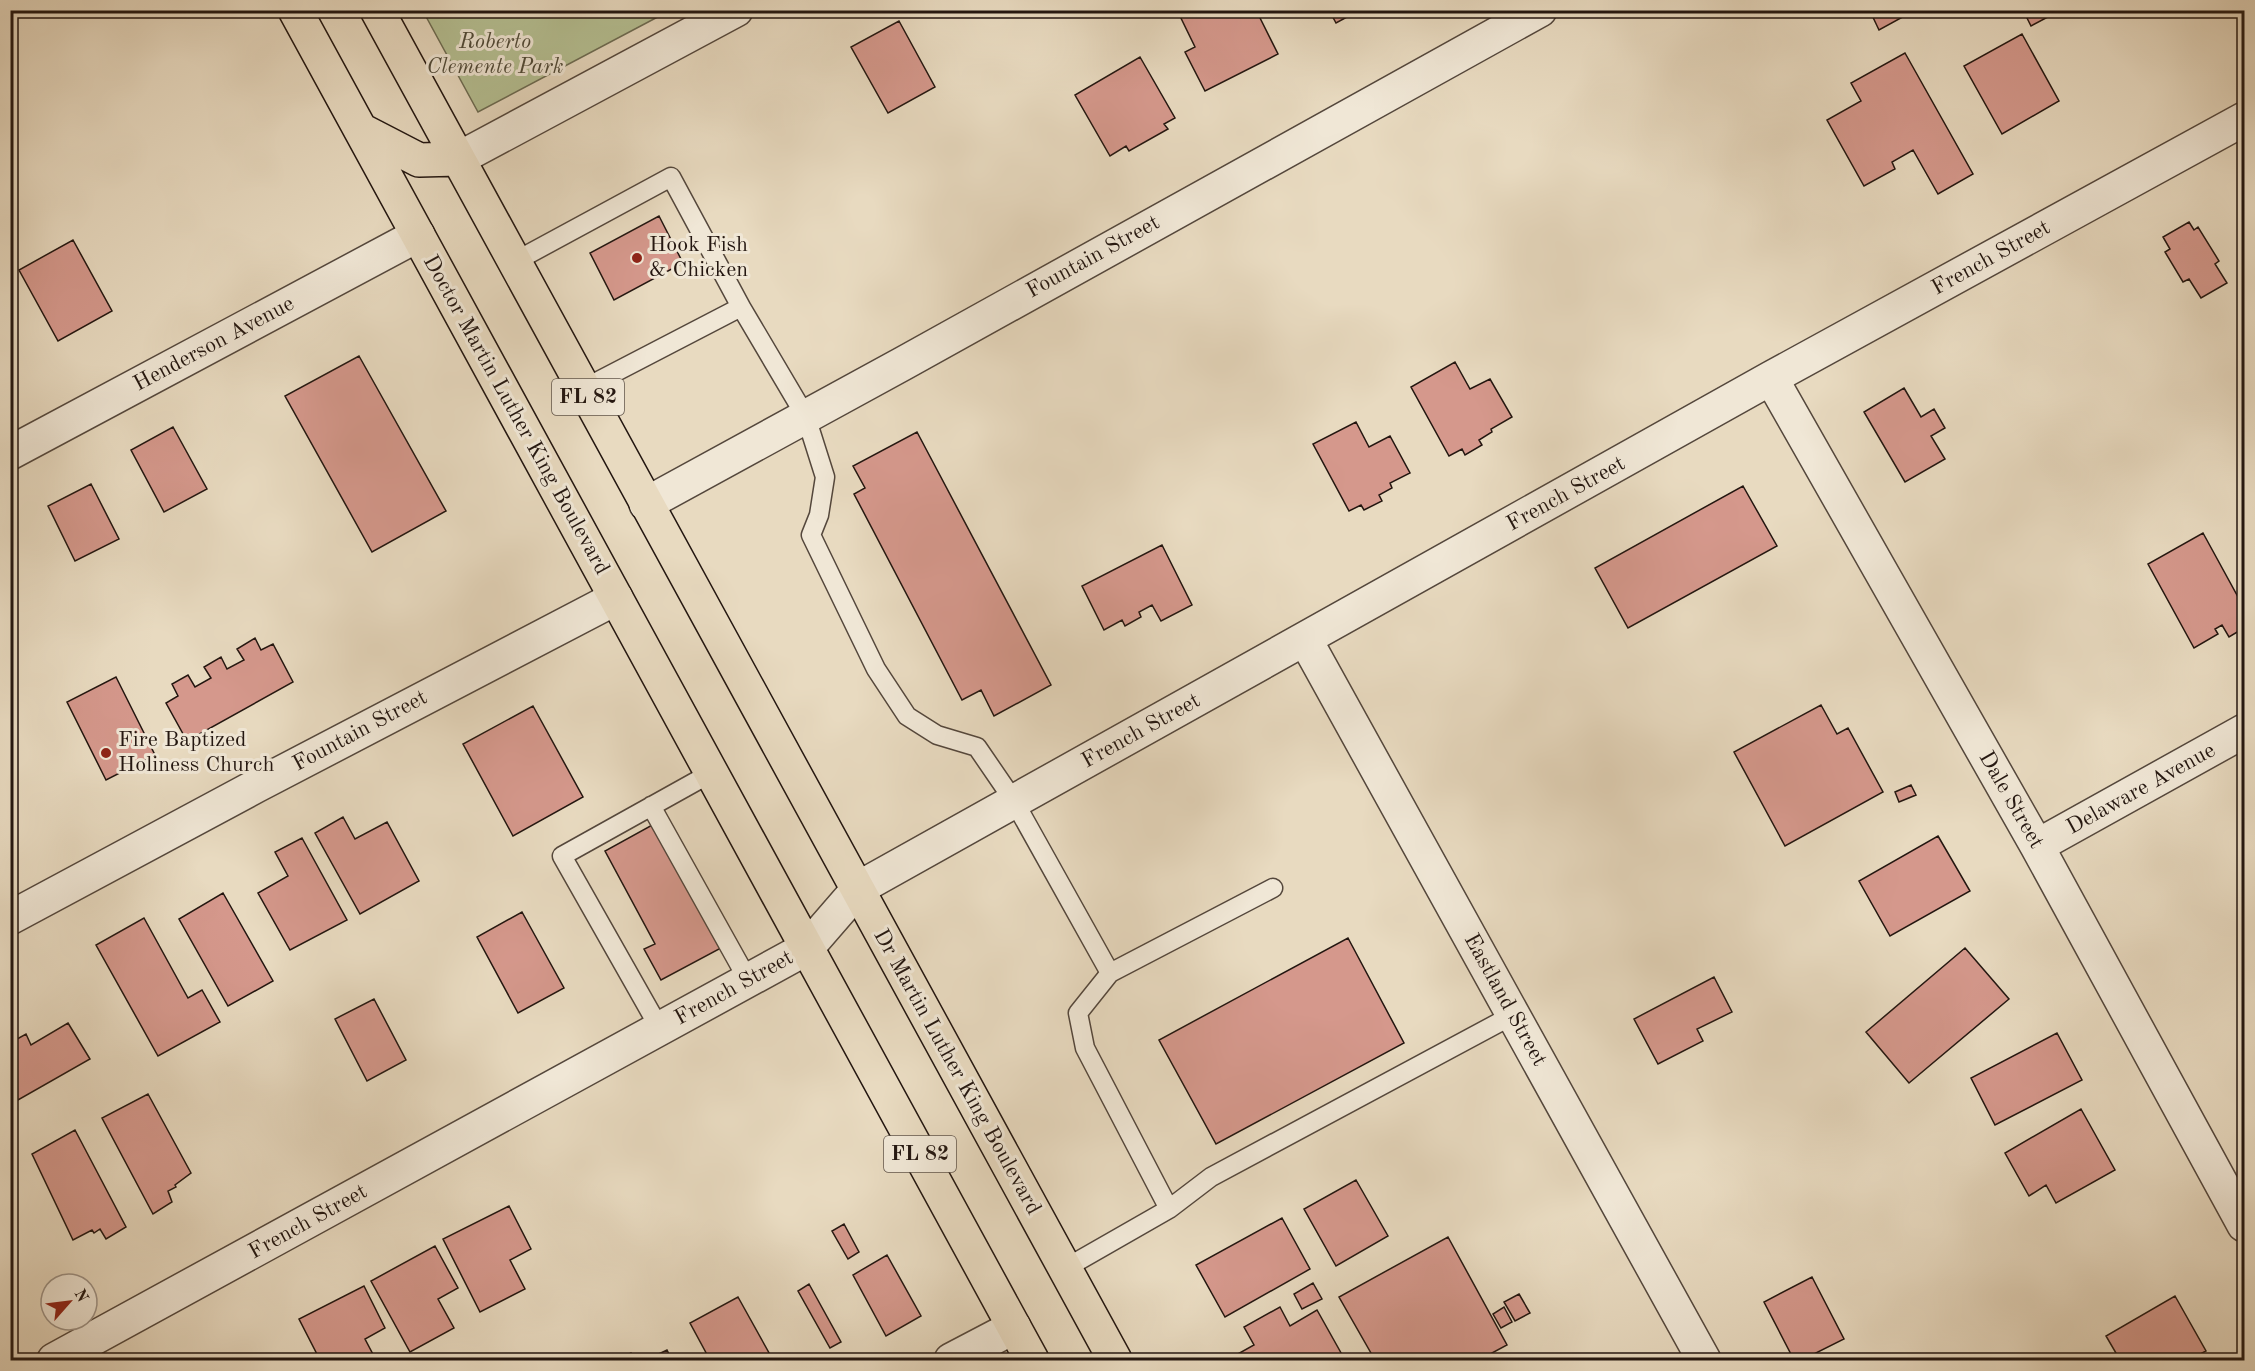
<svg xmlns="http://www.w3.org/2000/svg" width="2255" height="1371" viewBox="0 0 2255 1371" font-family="'Old Standard TT',serif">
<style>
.green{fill:#b5c093;stroke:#6c6b52;stroke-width:1.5}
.building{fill:#d5988c;stroke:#231610;stroke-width:1.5}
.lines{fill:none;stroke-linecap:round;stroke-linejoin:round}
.service-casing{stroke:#54473c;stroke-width:21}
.minor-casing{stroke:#54473c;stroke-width:36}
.primary-casing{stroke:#231610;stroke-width:36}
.service{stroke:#f0e7d6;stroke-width:18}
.minor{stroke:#f0e7d6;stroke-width:33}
.primary{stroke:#e8dac0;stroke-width:33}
.poi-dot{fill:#8f2418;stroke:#f0e7d6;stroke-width:2}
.labels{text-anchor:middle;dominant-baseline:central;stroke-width:6;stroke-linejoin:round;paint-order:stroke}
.shield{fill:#f0e7d6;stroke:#60554b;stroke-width:1.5}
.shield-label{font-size:21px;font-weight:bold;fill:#231610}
.park-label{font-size:22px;font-style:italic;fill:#4f4937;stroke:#f0e7d6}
.poi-label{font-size:22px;fill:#231610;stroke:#f0e7d6;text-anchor:start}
.street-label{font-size:22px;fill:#231610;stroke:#f0e7d6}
</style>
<rect width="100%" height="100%" fill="#e8dac0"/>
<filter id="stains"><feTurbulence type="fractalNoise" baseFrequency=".00333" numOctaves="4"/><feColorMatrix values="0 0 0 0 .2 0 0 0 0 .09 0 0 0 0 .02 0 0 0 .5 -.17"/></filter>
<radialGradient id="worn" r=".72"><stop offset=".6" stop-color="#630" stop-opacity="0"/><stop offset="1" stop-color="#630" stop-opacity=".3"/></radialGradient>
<!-- green -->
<path class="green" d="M 423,11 L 669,11 L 478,112 Z"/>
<!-- building -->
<path class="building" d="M 1177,10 L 1256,10 L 1278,54 L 1205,91 L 1185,52 L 1195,47 Z
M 1329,10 L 1360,10 L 1336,23 Z
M 1871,10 L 1908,10 L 1910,13 L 1879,30 L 1870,11 Z
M 2023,10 L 2061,10 L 2031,26 Z
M 899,21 L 935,87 L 888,113 L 851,47 Z
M 2022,34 L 2059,101 L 2002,134 L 1964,66 Z
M 1905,53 L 1973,174 L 1938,194 L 1913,150 L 1892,162 L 1895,169 L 1864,186 L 1827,120 L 1861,101 L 1851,83 Z
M 1140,57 L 1175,118 L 1164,124 L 1168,129 L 1129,151 L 1126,146 L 1110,156 L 1075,95 Z
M 659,216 L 683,263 L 614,300 L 590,253 Z
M 2189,222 L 2194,230 L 2198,227 L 2219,261 L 2215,264 L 2227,283 L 2201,298 L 2189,279 L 2183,282 L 2165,252 L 2170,249 L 2163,237 Z
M 73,240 L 112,311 L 58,341 L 19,270 Z
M 359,356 L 446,511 L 372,552 L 285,396 Z
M 1455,362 L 1470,389 L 1490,379 L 1512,417 L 1491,429 L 1492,432 L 1479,440 L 1482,445 L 1465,455 L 1462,449 L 1449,456 L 1411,387 Z
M 1904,388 L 1921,417 L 1934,409 L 1945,428 L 1931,436 L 1945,459 L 1905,482 L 1864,412 Z
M 1356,422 L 1369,447 L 1390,436 L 1410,473 L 1390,483 L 1392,488 L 1379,495 L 1382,501 L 1364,510 L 1361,505 L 1349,511 L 1313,444 Z
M 173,427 L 207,489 L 164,512 L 131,450 Z
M 917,432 L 1051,685 L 994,716 L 981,690 L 962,700 L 854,494 L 865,488 L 853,466 Z
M 91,484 L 119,539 L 75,561 L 48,506 Z
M 1743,486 L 1777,546 L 1628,628 L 1595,568 Z
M 2203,533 L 2244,608 L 2244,628 L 2229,637 L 2222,625 L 2215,629 L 2218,634 L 2194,648 L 2148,564 Z
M 1162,545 L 1192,605 L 1161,621 L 1152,605 L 1139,612 L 1141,617 L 1125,626 L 1122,620 L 1104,630 L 1082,586 Z
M 255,638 L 261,650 L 273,644 L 293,682 L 187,741 L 166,703 L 178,696 L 172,684 L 188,675 L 195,687 L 211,678 L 204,667 L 221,657 L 227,669 L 244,660 L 237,649 Z
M 116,677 L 155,755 L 106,780 L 67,702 Z
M 1821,705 L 1837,734 L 1848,728 L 1883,792 L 1785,846 L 1734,752 Z
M 533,706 L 583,797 L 513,836 L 463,744 Z
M 1911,785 L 1916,795 L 1899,802 L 1895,792 Z
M 343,817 L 355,839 L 387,822 L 419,881 L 360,914 L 315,833 Z
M 654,824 L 721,948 L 661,980 L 644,949 L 655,944 L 605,851 Z
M 1938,836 L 1970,891 L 1890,936 L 1859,881 Z
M 302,838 L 347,920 L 290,950 L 258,893 L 288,876 L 275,852 Z
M 223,893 L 273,981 L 228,1006 L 179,919 Z
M 522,912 L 564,988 L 518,1013 L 477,937 Z
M 144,918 L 188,998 L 202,990 L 220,1022 L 158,1056 L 96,945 Z
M 1348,938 L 1404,1043 L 1216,1144 L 1159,1040 Z
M 1965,948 L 2009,999 L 1909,1083 L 1866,1032 Z
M 1714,977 L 1732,1012 L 1697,1029 L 1703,1041 L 1658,1064 L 1634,1019 Z
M 374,999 L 406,1060 L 367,1081 L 335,1019 Z
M 68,1023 L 90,1059 L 18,1100 L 10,1087 L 10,1043 L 26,1034 L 31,1045 Z
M 2057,1033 L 2082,1080 L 1995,1125 L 1971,1078 Z
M 148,1094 L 191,1173 L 175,1185 L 176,1187 L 168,1191 L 172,1202 L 153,1214 L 102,1118 Z
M 2081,1109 L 2115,1170 L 2056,1203 L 2046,1185 L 2029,1196 L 2005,1153 Z
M 75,1130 L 126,1227 L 106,1239 L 100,1229 L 94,1233 L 92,1230 L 73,1240 L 32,1154 Z
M 1356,1180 L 1388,1236 L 1336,1266 L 1304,1209 Z
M 509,1206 L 531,1249 L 510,1260 L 525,1289 L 480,1312 L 443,1239 Z
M 1282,1218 L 1310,1269 L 1225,1317 L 1196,1265 Z
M 844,1224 L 859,1252 L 848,1259 L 832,1231 Z
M 1448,1237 L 1507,1345 L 1479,1360 L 1375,1360 L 1339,1297 Z
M 435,1246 L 458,1288 L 438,1299 L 454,1328 L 410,1352 L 371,1281 Z
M 887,1255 L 921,1316 L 886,1336 L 853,1275 Z
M 1812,1277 L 1844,1339 L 1802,1360 L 1794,1360 L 1764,1302 Z
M 1313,1283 L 1322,1299 L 1302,1309 L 1294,1294 Z
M 809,1284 L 841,1342 L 830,1348 L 798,1291 Z
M 364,1286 L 385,1328 L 365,1339 L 376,1360 L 320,1360 L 299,1319 Z
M 1519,1294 L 1530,1313 L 1515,1321 L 1504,1302 Z
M 2175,1296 L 2206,1351 L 2189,1360 L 2120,1360 L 2106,1336 Z
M 738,1297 L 773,1360 L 710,1360 L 690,1323 Z
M 1280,1307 L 1290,1326 L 1317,1310 L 1345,1360 L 1227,1360 L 1254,1345 L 1244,1327 Z
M 1504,1307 L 1512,1322 L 1501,1328 L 1493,1314 Z
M 667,1350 L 672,1360 L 646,1360 Z
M 631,1353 L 634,1360 L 616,1360 Z"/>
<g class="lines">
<defs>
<path id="service" d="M 514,262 L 671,177 L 741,307
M 583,389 L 741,307 L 806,417 L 825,477 L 819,515 L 811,535 L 876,669 L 907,716 L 937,735 L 977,747 L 1014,801 L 1110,973 L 1078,1013 L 1085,1048 L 1169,1209
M 651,806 L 748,980
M 1110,973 L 1273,888
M 660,1029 L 562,856 L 711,773
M 1064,1269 L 1169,1209 L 1211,1177 L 1513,1015"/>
<path id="minor" d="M 458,159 L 736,10
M 1771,378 L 2037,846 L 2244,1225
M 10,453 L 418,235
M 646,504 L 904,363 L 1540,10
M 1305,639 L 1704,1360
M 2037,846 L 2244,731
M 10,918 L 256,786 L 616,598
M 54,1360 L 807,948 L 859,888 L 1771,378 L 2244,119
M 951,1360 L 1014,1327"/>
<path id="primary" d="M 295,10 L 1032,1360
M 377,10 L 1115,1360
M 361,130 L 419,160 L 458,159"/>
</defs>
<!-- service casing -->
<use href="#service" class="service-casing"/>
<!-- minor casing -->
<use href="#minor" class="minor-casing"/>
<!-- primary casing -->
<use href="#primary" class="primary-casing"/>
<!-- service -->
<use href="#service" class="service"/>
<!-- minor -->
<use href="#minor" class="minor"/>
<!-- primary -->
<use href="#primary" class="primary"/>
</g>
<!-- markers -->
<g class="poi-dot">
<circle cx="637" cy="258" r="6"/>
<circle cx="106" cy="753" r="6"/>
</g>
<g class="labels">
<!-- shield labels -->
<g class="shield">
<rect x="552" y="379" width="72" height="36" rx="4.5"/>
<rect x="884" y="1136" width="72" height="36" rx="4.5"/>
</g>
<g class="shield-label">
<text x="588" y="397">FL 82</text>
<text x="920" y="1154">FL 82</text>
</g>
<!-- park labels -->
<g class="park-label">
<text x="495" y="42">Roberto<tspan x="495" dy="25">Clemente Park</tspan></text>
</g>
<!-- poi labels -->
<g class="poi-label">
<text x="649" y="245">Hook Fish<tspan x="649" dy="25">&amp; Chicken</tspan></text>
<text x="118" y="740">Fire Baptized<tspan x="118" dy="25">Holiness Church</tspan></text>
</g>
<!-- street labels -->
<g class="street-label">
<text transform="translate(1093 257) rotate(-29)">Fountain Street</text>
<text transform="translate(1991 258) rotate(-29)">French Street</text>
<text transform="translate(214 344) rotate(-28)">Henderson Avenue</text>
<text transform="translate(516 415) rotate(61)">Doctor Martin Luther King Boulevard</text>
<text transform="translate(1566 494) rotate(-29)">French Street</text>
<text transform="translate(360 731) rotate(-28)">Fountain Street</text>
<text transform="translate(1141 731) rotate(-29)">French Street</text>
<text transform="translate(2141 789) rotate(-29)">Delaware Avenue</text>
<text transform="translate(2011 800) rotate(60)">Dale Street</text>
<text transform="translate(734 988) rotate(-29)">French Street</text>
<text transform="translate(1505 1000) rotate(61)">Eastland Street</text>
<text transform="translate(957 1072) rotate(61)">Dr Martin Luther King Boulevard</text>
<text transform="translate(308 1222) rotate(-29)">French Street</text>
</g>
</g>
<!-- margin -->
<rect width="2255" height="1371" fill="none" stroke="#e8dac0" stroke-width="36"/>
<rect x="12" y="12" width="2231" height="1347" fill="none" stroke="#231610" stroke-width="3"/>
<rect x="18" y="18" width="2219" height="1335" fill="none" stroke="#231610" stroke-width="1.5"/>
<!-- north arrow -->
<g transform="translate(69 1302) rotate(62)"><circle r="28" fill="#f0e7d6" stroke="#9e9387" stroke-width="1.5"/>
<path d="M0-4.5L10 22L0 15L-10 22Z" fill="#8f2418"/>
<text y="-9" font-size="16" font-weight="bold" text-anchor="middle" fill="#231610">N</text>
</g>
<rect width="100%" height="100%" filter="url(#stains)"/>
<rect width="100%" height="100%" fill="url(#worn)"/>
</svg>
